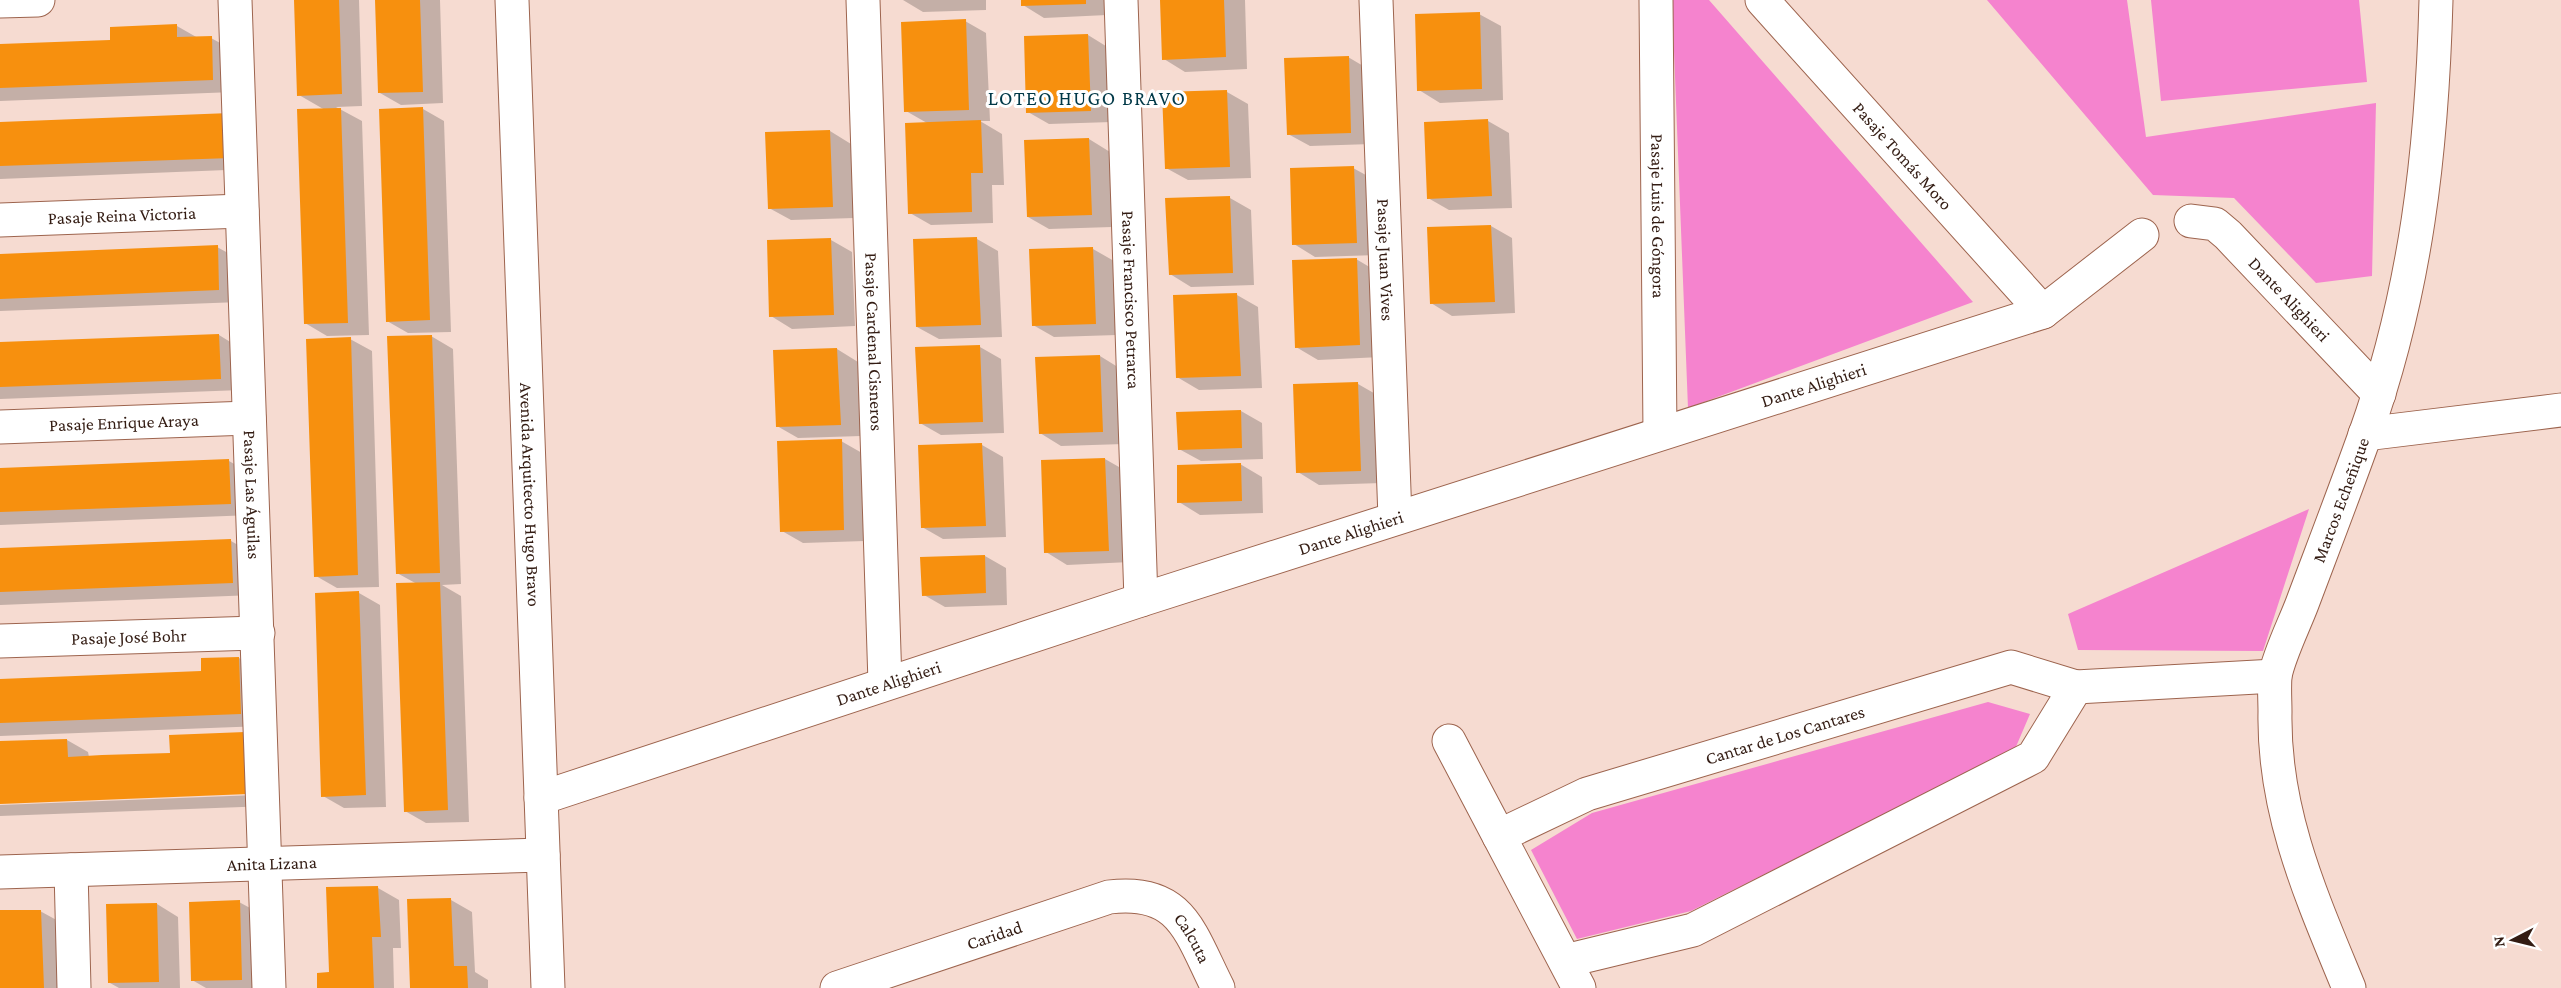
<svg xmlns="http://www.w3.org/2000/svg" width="2561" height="988" viewBox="0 0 2561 988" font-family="'Crimson Pro',serif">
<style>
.green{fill:#f583ce}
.shadow{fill:#0003}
.building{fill:#f7900e}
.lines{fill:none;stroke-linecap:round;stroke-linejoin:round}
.minor-casing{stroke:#9d644e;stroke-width:35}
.minor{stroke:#fff;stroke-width:33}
.labels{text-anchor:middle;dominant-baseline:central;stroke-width:6;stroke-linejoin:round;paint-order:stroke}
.street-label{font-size:18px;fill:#331c13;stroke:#fff}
.neighbourhood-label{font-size:20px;letter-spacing:1.5px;fill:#003847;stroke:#fff}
</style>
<rect width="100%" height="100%" fill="#f6dbd1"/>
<!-- green -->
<path class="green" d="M 1672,0 L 1709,0 L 1973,302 L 1688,408 Z
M 1987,0 L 2127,0 L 2146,137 L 2376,103 L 2372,276 L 2316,283 L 2234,198 L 2153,195 Z
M 2151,0 L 2359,0 L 2367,82 L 2161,101 Z
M 2309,509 L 2263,651 L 2078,650 L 2068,614 Z
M 1988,702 L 2030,714 L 2015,749 L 1691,911 L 1577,939 L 1531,850 L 1592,813 Z"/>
<!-- shadow -->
<path class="shadow" d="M 296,0 L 359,0 L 362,106 L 336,107 L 362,121 L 369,335 L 327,336 L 305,323 L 325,110 L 299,95 Z
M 377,0 L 440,0 L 443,103 L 401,105 L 380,93 Z
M 903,0 L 986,0 L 986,10 L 923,12 Z
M 1023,0 L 1106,0 L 1107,15 L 1044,18 L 1023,5 Z
M 1161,0 L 1245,0 L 1247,69 L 1185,72 L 1164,59 Z
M 1479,14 L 1501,26 L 1503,100 L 1440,103 L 1419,90 Z
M 965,21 L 986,33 L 990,121 L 980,121 L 1002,134 L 1004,185 L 992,185 L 993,223 L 931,225 L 910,213 L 927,123 L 906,111 Z
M 177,26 L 198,38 L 211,38 L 233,50 L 234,92 L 0,101 L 0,45 L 112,41 L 111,28 Z
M 1088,35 L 1109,48 L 1112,122 L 1049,124 L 1028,112 Z
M 1348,57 L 1370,70 L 1372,144 L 1310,146 L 1288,134 Z
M 1227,92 L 1248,104 L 1251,178 L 1188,180 L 1166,168 Z
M 423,109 L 444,121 L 451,332 L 408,333 L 387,321 Z
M 229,114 L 252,169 L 0,179 L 0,123 Z
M 1488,121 L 1509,133 L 1512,208 L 1449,210 L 1428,198 Z
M 830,131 L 851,144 L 854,218 L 791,220 L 769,208 Z
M 1089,139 L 1110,152 L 1112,227 L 1049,229 L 1028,217 Z
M 1353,168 L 1375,180 L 1378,255 L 1315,257 L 1294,244 Z
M 1230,198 L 1251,210 L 1254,285 L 1191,287 L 1170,274 Z
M 1491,226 L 1512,238 L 1515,313 L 1452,316 L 1431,303 Z
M 977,239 L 998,251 L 1002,337 L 939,339 L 917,327 Z
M 831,240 L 852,252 L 855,326 L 792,329 L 771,316 Z
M 217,247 L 239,259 L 240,302 L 0,311 L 0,256 Z
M 1093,249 L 1114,261 L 1117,335 L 1054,337 L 1033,325 Z
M 1356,259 L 1378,272 L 1381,357 L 1318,360 L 1296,347 Z
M 1237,295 L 1258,307 L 1262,388 L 1199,390 L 1177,377 L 1174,297 Z
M 219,335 L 240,348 L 242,390 L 0,399 L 0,344 Z
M 431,336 L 453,349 L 461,584 L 442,585 L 461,596 L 469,822 L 426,823 L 405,811 L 417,584 L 397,573 Z
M 350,339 L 372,351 L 379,587 L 337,588 L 316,576 Z
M 980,347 L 1001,359 L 1004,433 L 941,435 L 920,423 Z
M 837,349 L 858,362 L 861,436 L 798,438 L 777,426 Z
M 1100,356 L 1121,369 L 1124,444 L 1061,446 L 1040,433 Z
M 1358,384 L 1379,396 L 1382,483 L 1319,485 L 1298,472 Z
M 1241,411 L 1262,423 L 1263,459 L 1201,461 L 1179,449 Z
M 841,441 L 862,453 L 865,541 L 803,543 L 782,531 Z
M 982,445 L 1003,457 L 1006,537 L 943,539 L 922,527 Z
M 1105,459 L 1126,471 L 1130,562 L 1067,565 L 1046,552 Z
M 229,461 L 250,473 L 252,515 L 0,525 L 0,469 Z
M 1240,464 L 1262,477 L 1263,513 L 1200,515 L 1179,502 Z
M 231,541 L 252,553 L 254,595 L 0,605 L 0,549 Z
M 985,556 L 1006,568 L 1007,605 L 945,607 L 924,595 Z
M 359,593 L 380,605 L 386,807 L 344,808 L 323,796 Z
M 239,658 L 260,670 L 262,726 L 0,736 L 0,680 L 202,673 Z
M 245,734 L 266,746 L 269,806 L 0,816 L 0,805 L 256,795 L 256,792 L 0,802 L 2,742 L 67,740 L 88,752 L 89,757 L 171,754 L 170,737 Z
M 378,888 L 399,900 L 401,948 L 393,948 L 394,988 L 319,988 L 331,974 Z
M 451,900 L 472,912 L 475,972 L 488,980 L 488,988 L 411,988 Z
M 239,902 L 261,914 L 263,988 L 206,988 L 192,980 Z
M 157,904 L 178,917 L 180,988 L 119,988 L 110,983 Z
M 40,911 L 62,923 L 64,988 L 0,988 L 0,912 Z"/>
<!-- building -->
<path class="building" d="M 294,0 L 339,0 L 342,94 L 297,96 Z
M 375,0 L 420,0 L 423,92 L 378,93 Z
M 1021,0 L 1086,0 L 1086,4 L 1021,6 Z
M 1160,0 L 1224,0 L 1226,57 L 1162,60 Z
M 1480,12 L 1482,89 L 1417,91 L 1415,14 Z
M 966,19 L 969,110 L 904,112 L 901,22 Z
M 177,24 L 177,37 L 212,36 L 213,80 L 0,88 L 0,44 L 110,40 L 110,27 Z
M 1088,34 L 1091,111 L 1026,113 L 1024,36 Z
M 1349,56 L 1351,133 L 1287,135 L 1284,58 Z
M 1227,90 L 1230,167 L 1165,169 L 1162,92 Z
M 423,107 L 430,320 L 386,322 L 379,109 Z
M 341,108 L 348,323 L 304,324 L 297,109 Z
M 230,113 L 231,158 L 0,166 L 0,122 Z
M 1488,119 L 1492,196 L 1427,199 L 1424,122 Z
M 981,120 L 983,173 L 971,173 L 972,212 L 908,214 L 905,123 Z
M 830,130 L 833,207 L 768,209 L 765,132 Z
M 1089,138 L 1092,215 L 1027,217 L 1024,140 Z
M 1354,166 L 1357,243 L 1292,245 L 1290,168 Z
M 1230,196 L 1233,273 L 1169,275 L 1165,198 Z
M 1491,225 L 1495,302 L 1430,304 L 1427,227 Z
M 977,237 L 981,325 L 916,327 L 913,239 Z
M 831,238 L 834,315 L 769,317 L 767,240 Z
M 218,245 L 219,290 L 0,299 L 0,254 Z
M 1093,247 L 1096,324 L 1032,326 L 1029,249 Z
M 1357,258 L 1360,345 L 1295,348 L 1292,260 Z
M 1237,293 L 1241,376 L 1176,378 L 1173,295 Z
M 219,334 L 221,379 L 0,387 L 0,342 Z
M 432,335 L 440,573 L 396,574 L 387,336 Z
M 351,337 L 358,575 L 314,577 L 306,339 Z
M 980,345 L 983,422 L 919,424 L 915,347 Z
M 837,348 L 841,425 L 776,427 L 773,350 Z
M 1100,355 L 1103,432 L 1039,434 L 1035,357 Z
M 1358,382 L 1361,471 L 1296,473 L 1293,384 Z
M 1241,410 L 1242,448 L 1178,450 L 1176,412 Z
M 842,439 L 844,530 L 780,532 L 777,441 Z
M 982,443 L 986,526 L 921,528 L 918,445 Z
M 1105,458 L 1109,551 L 1044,553 L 1041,460 Z
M 229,459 L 231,504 L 0,512 L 0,468 Z
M 1241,463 L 1242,501 L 1177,503 L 1177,465 Z
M 231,539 L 233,583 L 0,592 L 0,548 Z
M 985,555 L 986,593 L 922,596 L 920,557 Z
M 440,582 L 448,810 L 404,812 L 396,583 Z
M 359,591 L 366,795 L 321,797 L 315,593 Z
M 239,657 L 241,714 L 0,723 L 0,679 L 201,671 L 201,658 Z
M 245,732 L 248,794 L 0,804 L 0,741 L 67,739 L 68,757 L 102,755 L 170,753 L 169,735 Z
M 378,886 L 381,937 L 372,937 L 374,988 L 317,988 L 317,973 L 329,972 L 326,887 Z
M 451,898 L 454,966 L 467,966 L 468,988 L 410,988 L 407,899 Z
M 240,900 L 242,980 L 191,981 L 189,902 Z
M 157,903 L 159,982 L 108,983 L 106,904 Z
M 0,910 L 41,910 L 44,988 L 0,988 Z"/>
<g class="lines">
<defs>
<g id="minor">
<path id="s1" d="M 235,0 L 269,988"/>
<path id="s2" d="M 512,0 L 548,988"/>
<path id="s3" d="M 863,0 L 885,683"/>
<path id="s4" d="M 1121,0 L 1141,600"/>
<path id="s5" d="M 1376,0 L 1395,518"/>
<path id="s6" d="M 1656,0 L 1660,433"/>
<path id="s7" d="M 1762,0 L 2043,312"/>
<path d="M 0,1 L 38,0"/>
<path id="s8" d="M 0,220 L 242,211"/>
<path id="s9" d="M 2191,221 L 2215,224 L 2228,235 L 2379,394"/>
<path id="s10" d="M 0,427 L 249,418"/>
<path d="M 2365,434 L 2561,410"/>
<path id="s11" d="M 0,641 L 258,633"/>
<path d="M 2076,687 L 2275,676"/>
<path d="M 1449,741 L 1499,836"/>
<path id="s12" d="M 541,798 L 1141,600 L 2043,312 L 2142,235"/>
<path d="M 71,870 L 74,988"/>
<path id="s13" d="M 0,872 L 543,855"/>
<path d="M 1565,961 L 1693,930 L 2033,757 L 2076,687 L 2011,667 L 1587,794 L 1499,836 L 1579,988"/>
<path id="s14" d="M 837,988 L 1109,897 C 1182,888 1190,933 1218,988"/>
<path id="s15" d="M 2349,988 C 2312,898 2273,812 2275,712 C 2275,701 2274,688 2275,676 C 2279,655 2294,625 2302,604 C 2323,548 2345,491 2365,435 C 2416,292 2432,151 2436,0"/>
</g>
</defs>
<!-- minor casing -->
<use href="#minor" class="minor-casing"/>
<!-- minor -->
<use href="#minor" class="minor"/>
</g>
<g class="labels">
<!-- street labels -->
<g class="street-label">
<text stroke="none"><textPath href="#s7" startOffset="210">Pasaje Tomás Moro</textPath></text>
<text stroke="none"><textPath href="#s8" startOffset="122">Pasaje Reina Victoria</textPath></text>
<text stroke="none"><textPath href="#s6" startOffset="216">Pasaje Luis de Góngora</textPath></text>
<text stroke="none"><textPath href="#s5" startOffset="260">Pasaje Juan Vives</textPath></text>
<text stroke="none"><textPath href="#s9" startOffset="130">Dante Alighieri</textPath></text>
<text stroke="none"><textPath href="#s4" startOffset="300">Pasaje Francisco Petrarca</textPath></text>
<text stroke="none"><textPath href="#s3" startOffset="342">Pasaje Cardenal Cisneros</textPath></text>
<text stroke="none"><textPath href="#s12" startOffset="1338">Dante Alighieri</textPath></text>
<text stroke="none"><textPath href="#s10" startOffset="124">Pasaje Enrique Araya</textPath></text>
<text stroke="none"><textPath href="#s1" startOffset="495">Pasaje Las Águilas</textPath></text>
<text stroke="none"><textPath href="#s2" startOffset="495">Avenida Arquitecto Hugo Bravo</textPath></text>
<text stroke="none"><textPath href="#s15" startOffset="512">Marcos Echeñique</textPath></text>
<text stroke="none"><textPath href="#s12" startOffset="852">Dante Alighieri</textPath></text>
<text stroke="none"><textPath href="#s11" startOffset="129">Pasaje José Bohr</textPath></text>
<text stroke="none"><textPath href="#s12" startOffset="366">Dante Alighieri</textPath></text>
<text transform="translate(1785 735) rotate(-17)">Cantar de Los Cantares</text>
<text stroke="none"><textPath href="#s13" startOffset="272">Anita Lizana</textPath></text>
<text stroke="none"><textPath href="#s14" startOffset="166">Caridad</textPath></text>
<text stroke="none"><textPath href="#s14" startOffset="388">Calcuta</textPath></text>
</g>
<!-- neighbourhood labels -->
<g class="neighbourhood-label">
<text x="1087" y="98">LOTEO HUGO BRAVO</text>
</g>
</g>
<!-- north arrow -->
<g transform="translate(2513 940) rotate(263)" stroke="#ffffff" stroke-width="4.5" paint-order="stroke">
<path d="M0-4.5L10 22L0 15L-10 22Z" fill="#331c13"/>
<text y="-9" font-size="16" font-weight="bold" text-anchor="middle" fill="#331c13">N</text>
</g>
</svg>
